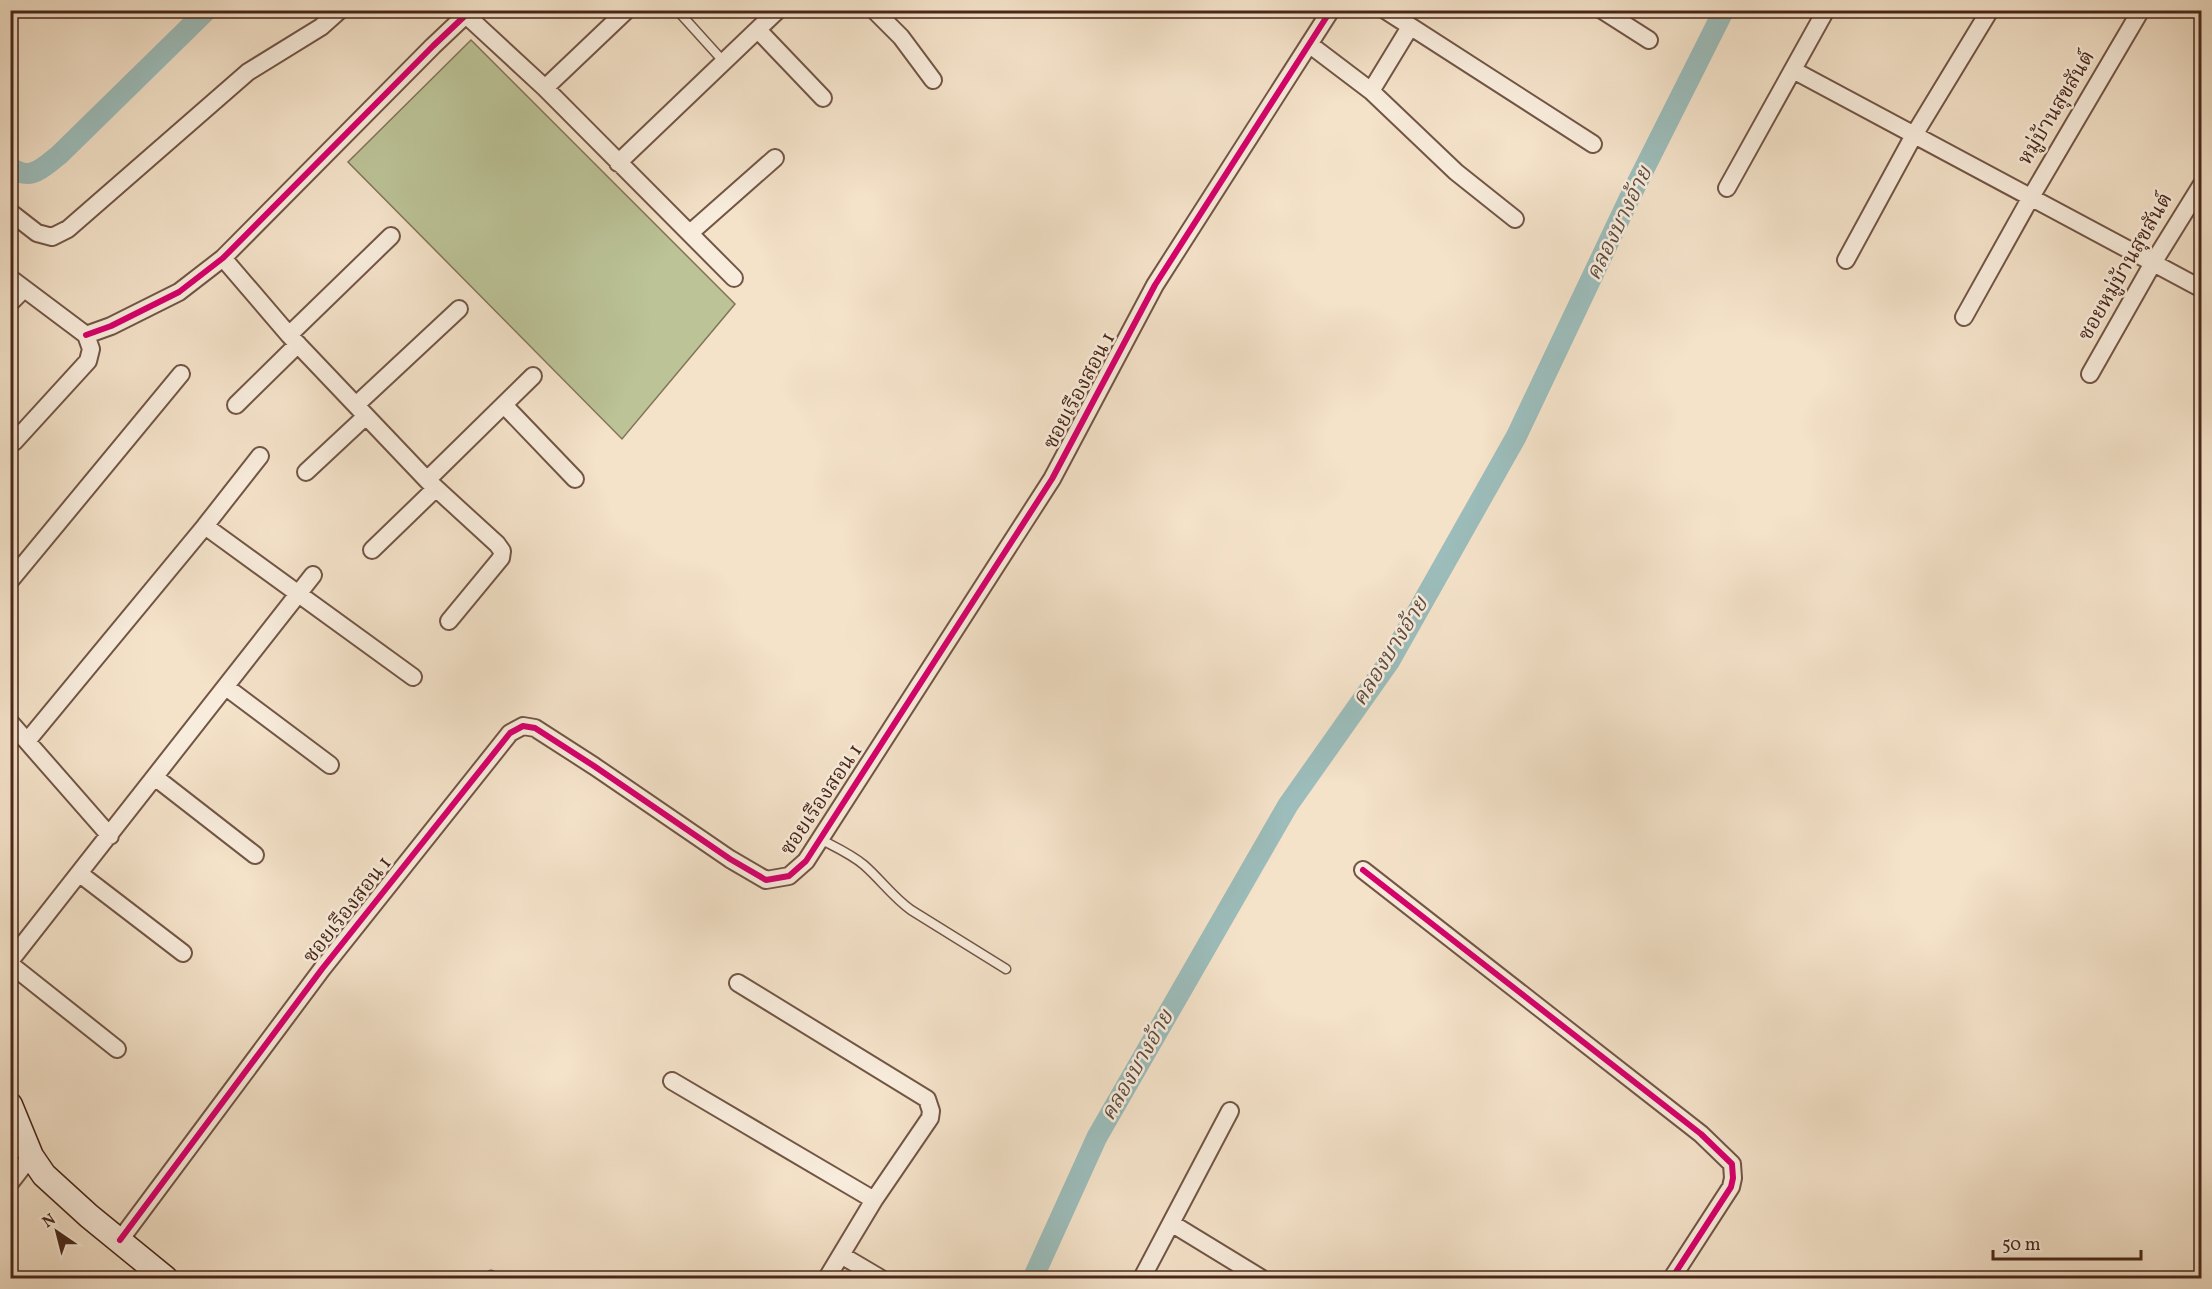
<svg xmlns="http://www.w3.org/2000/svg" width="2212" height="1289" viewBox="0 0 2212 1289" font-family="Vollkorn,'Noto Serif Thai',serif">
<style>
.green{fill:#bbc397;stroke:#827458;stroke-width:1.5}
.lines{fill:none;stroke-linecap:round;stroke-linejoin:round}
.canal{stroke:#9cbdbb;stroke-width:21}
.lane-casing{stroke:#735546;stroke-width:11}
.street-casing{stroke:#735546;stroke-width:20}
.secondary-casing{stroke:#48261a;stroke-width:27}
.lane{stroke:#f8ecdc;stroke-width:8}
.street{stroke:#f8ecdc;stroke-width:16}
.secondary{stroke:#f8ecdc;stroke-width:24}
.cycleway-casing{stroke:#f8ecdc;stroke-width:10}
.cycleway{stroke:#d6006c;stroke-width:6}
.labels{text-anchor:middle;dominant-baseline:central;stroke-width:5;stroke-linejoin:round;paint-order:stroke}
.street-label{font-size:21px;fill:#48261a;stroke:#f8ecdc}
.water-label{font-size:22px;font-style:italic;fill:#5d4c42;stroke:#f8ecdc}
</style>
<rect width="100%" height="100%" fill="#f4e2c9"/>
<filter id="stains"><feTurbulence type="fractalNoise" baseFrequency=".00333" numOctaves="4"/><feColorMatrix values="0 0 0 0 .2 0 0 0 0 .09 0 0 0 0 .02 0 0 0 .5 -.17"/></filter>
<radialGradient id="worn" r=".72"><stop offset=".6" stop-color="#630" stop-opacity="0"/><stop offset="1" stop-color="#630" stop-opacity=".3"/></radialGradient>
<!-- green -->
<path class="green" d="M 471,40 L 735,304 L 622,439 L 348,162 Z"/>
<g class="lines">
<!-- canal -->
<path class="canal" d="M 10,167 C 31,182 42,168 59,155 L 207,10
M 1033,1278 L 1097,1137 L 1288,805 L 1389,662 L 1516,437 L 1629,199 L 1724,10"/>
<defs>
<path id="lane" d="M 677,10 L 724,62
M 820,839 C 835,847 851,854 864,865 C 881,880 893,897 911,910 L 1006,969
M 491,1275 L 496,1278"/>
<path id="street" d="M 874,10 L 901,37 L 933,80
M 1385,10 L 1593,144
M 1602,10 L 1649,40
M 466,15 L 545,88 L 734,278
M 758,30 L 823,98
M 1309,44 L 1371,91 L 1456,172 L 1515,219
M 1793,70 L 2202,289
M 545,88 L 627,10
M 1371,91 L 1410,27
M 618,163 L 778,10
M 1727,188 L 1826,10
M 10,212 L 37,233 L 52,237 L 68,229 L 248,72 L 321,27 L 340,10
M 690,233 L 775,158
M 223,258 L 289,335 L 427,480 L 497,544 L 502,551 L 501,558 L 449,621
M 1846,260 L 1914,135 L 1990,10
M 10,278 L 86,335 L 91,349 L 88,361 L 14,442
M 10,303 L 24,289
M 1964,317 L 2031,197 L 2141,10
M 86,335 L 111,326 L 179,292 L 223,258 L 433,46 L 471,10
M 289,335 L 391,236
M 2090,374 L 2153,263 L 2202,184
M 236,405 L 298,344
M 356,405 L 459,309
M 504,405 L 575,479
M 306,472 L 366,416
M 427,480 L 533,376
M 205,526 L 413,677
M 372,550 L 435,489
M 10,581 L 181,374
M 226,687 L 330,765
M 10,722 L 110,836
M 28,740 L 205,526 L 260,456
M 156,778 L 255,855
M 1363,870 L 1701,1134 L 1732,1164 L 1733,1178 L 1731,1187 L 1672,1278
M 80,874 L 183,953
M 10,961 L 313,575
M 10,964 L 117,1049
M 738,983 L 927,1099 L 931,1111 L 930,1118 L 874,1200 L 827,1278
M 672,1081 L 874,1200
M 10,1183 L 31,1156
M 1171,1223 L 1230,1111
M 120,1240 L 322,969 L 510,733 L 523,726 L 535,728 L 594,766 L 730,859 L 766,880 L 789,876 L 806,861 L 1052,479 L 1155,285 L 1331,10
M 841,1255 L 880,1278
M 1142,1278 L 1171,1223 L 1261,1278"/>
<path id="secondary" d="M 10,1105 L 31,1156 L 44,1175 L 89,1216 L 165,1278"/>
</defs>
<!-- lane casing -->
<use href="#lane" class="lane-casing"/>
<!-- street casing -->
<use href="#street" class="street-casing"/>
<!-- secondary casing -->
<use href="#secondary" class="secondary-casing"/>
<!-- lane -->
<use href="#lane" class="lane"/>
<!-- street -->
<use href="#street" class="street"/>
<!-- secondary -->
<use href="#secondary" class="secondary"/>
<defs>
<path id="cycleway" d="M 86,335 L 111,326 L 179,292 L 223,258 L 433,46 L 471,10
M 1363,870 L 1701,1134 L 1732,1164 L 1733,1178 L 1731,1187 L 1672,1278
M 120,1240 L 322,969 L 510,733 L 523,726 L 535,728 L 594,766 L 730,859 L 766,880 L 789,876 L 806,861 L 1052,479 L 1155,285 L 1331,10"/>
</defs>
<!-- cycleway casing -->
<use href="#cycleway" class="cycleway-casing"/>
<!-- cycleway -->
<use href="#cycleway" class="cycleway"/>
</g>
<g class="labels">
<!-- street labels -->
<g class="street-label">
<text transform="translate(2057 108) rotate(-59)">หมู่บ้านสุขสันต์</text>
<text transform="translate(2126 267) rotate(-60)">ซอยหมู่บ้านสุขสันต์</text>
<text transform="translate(1080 391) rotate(-62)">ซอยเรืองสอน 1</text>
<text transform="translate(822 800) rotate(-56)">ซอยเรืองสอน 1</text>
<text transform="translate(348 910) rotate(-52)">ซอยเรืองสอน 1</text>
</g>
<!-- water labels -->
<g class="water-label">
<text transform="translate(1620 224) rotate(-64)">คลองบางอ้าย</text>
<text transform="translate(1391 652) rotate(-58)">คลองบางอ้าย</text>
<text transform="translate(1138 1066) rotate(-60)">คลองบางอ้าย</text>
</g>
</g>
<!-- margin -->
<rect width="2212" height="1289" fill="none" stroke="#f4e2c9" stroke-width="36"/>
<rect x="12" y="12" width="2188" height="1265" fill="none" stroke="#48261a" stroke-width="3"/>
<rect x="18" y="18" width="2176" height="1253" fill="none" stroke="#48261a" stroke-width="1.5"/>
<!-- north arrow -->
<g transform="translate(57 1232) rotate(325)" stroke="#f8ecdc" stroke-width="4.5" paint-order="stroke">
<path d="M0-4.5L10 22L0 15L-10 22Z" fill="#48261a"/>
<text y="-9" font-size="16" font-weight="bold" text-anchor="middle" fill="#48261a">N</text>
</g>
<!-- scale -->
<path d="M1993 1250v9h148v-9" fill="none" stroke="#48261a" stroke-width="3"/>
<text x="2002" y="1250" font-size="18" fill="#48261a" stroke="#f8ecdc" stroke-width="4.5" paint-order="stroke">50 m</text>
<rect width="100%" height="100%" filter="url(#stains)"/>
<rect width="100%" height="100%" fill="url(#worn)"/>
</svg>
